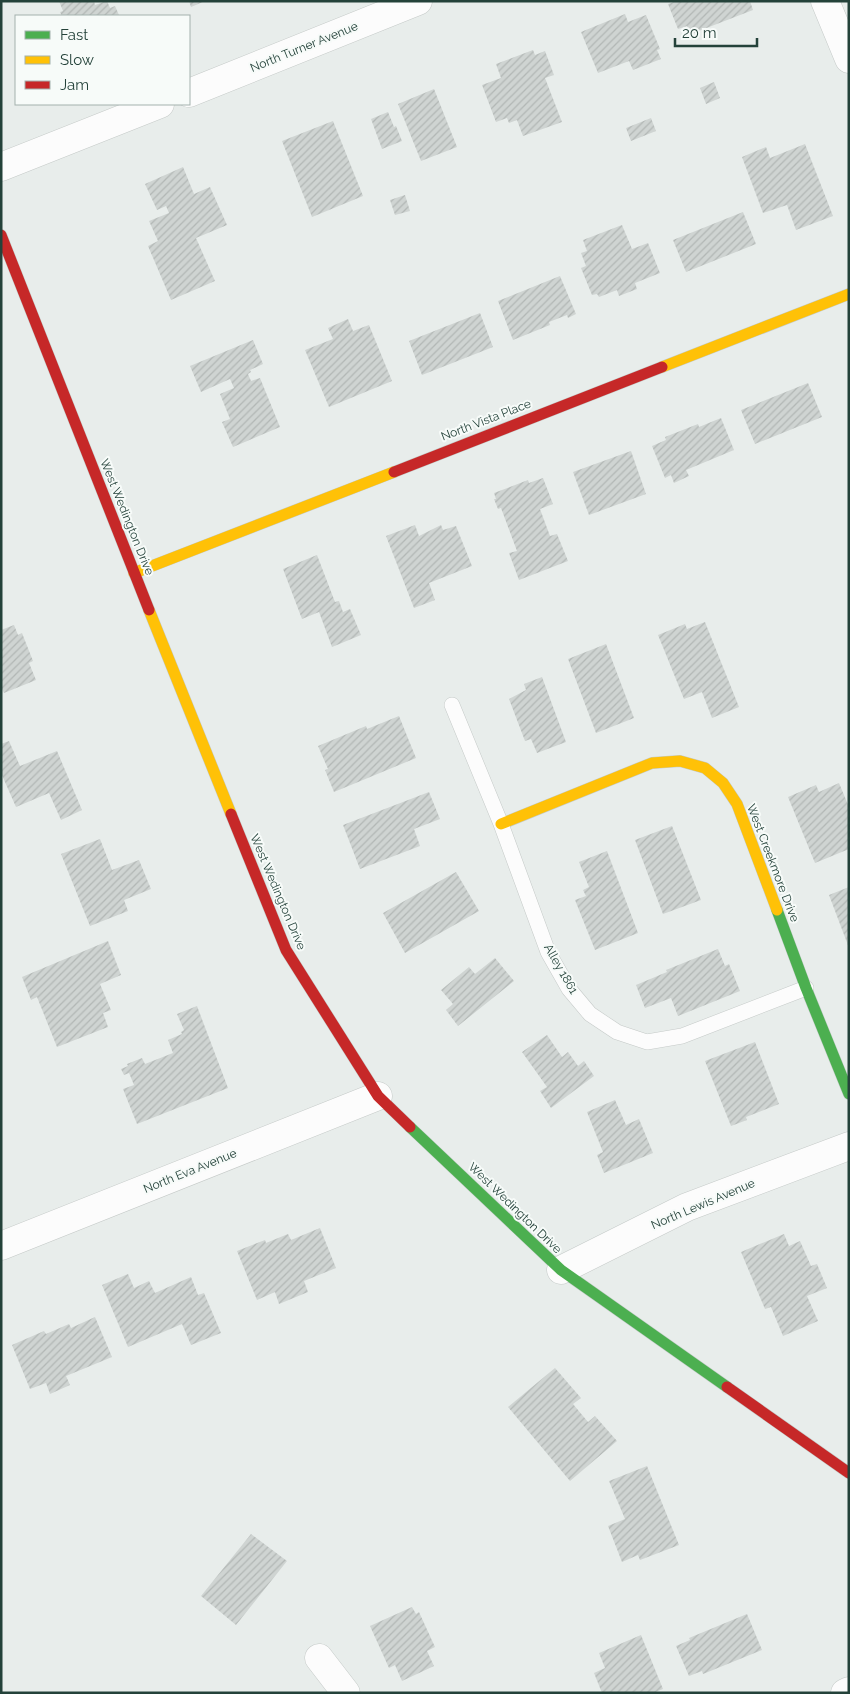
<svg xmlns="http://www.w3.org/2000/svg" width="850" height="1694" viewBox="0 0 850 1694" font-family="Raleway,sans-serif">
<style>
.building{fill:url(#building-hatch)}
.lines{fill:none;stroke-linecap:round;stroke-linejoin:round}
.lane-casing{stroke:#c5cac8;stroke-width:16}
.street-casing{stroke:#c5cac8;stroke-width:29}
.fast-casing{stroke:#c3cbc8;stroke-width:12}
.slow-casing{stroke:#c3cbc8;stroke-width:12}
.jam-casing{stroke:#c3cbc8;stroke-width:12}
.lane{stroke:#fcfcfc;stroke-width:15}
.street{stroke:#fcfcfc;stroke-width:28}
.fast{stroke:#4caf50;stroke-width:11}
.slow{stroke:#ffc107;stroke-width:11}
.jam{stroke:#c62828;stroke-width:11}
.labels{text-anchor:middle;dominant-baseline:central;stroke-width:4;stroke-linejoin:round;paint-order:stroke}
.street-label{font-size:12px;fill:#24423a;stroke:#f7fbf9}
</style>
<defs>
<pattern id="building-hatch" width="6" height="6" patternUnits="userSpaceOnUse" patternTransform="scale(1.25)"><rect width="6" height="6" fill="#cfd4d2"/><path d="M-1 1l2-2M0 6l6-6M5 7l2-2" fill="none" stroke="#b2b7b5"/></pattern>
</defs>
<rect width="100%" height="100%" fill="#e8edeb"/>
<!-- building -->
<path class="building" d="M 59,1 L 94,1 L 95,5 L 107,1 L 110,8 L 115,6 L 119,15 L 115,16 L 62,16 L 60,12 L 63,11 Z
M 189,1 L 205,1 L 191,7 Z
M 677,1 L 750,1 L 753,10 L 691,34 L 687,26 L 678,29 L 668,4 Z
M 625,14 L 628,22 L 646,15 L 660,49 L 657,50 L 661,59 L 633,70 L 629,61 L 598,73 L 581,32 Z
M 533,50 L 535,55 L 545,51 L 554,75 L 545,78 L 562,122 L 523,136 L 517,120 L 509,123 L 507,118 L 496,122 L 482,85 L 501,78 L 496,64 Z
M 714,82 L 720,98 L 706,104 L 700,88 Z
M 434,89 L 457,147 L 421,161 L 398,104 Z
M 388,112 L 394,127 L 396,126 L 402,141 L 382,149 L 371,119 Z
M 651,118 L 656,131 L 631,141 L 626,128 Z
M 333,121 L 363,196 L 312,217 L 282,141 Z
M 805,144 L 833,216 L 796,230 L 787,205 L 763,213 L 742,157 L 766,147 L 770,158 Z
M 183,167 L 194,194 L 210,187 L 227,225 L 196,238 L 215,281 L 171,300 L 148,246 L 158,241 L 149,221 L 169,213 L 166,206 L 157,210 L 145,184 Z
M 405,195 L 410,211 L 395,215 L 390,200 Z
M 743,212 L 756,244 L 686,272 L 673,240 Z
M 622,225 L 632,249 L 648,243 L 660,273 L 635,283 L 637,289 L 619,296 L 617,290 L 599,297 L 597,294 L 592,295 L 581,268 L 586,266 L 581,253 L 587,251 L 583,240 Z
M 560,276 L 576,314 L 568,318 L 567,315 L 549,322 L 550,325 L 513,340 L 498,301 Z
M 480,313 L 493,347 L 422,375 L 409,341 Z
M 348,319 L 353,331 L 369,325 L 392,381 L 329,407 L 305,350 L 333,339 L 328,328 Z
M 253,340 L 263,364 L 250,370 L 251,372 L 248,374 L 251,381 L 260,378 L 280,427 L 233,447 L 222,422 L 230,419 L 220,394 L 234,388 L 230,379 L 201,392 L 190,366 Z
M 808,383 L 822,417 L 755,444 L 741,410 Z
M 721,418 L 734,450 L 686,470 L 689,476 L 674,483 L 671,475 L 665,478 L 652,446 L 666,440 L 665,437 L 698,424 L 699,427 Z
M 631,451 L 646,494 L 589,515 L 573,472 Z
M 543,478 L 553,504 L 540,509 L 550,536 L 557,534 L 568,561 L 519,580 L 509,553 L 517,551 L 501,508 L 498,509 L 494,499 L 496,499 L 494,493 L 528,480 L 529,483 Z
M 415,525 L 419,536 L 441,525 L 443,530 L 456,526 L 472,566 L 429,583 L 435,600 L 414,608 L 386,536 Z
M 317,555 L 335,602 L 339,601 L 343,612 L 350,609 L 361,635 L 332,647 L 319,612 L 302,619 L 283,569 Z
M 705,622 L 739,707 L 712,718 L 702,692 L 684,699 L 658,635 L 685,624 L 687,629 Z
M 14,625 L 18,635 L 22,633 L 33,661 L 29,663 L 36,680 L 4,693 L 1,687 L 1,630 Z
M 606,644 L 634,718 L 596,733 L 568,659 Z
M 542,677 L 566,742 L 537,753 L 531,739 L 525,741 L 509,699 L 526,690 L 524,684 Z
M 399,716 L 416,758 L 334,792 L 325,770 L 328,769 L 318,746 L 366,726 L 367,729 Z
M 9,741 L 20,766 L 57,751 L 82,810 L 61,820 L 49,793 L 16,807 L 1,773 L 1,744 Z
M 839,783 L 849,807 L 849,849 L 815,863 L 788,797 L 816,785 L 819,792 Z
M 429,792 L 440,819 L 414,829 L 420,846 L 360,869 L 343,825 Z
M 672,826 L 701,900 L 663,914 L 635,840 Z
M 100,839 L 112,870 L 139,860 L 151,889 L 124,900 L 128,911 L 90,926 L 61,854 Z
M 607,851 L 638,933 L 595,950 L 575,900 L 586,896 L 583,890 L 589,887 L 579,862 Z
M 456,872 L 479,911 L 405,953 L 383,913 Z
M 849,887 L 849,948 L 829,895 Z
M 108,941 L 121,975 L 100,984 L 111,1010 L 103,1013 L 108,1027 L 57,1047 L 37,997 L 31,1000 L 22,977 Z
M 718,949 L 725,966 L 729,964 L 740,991 L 678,1016 L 671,998 L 645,1008 L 636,985 L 667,972 L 666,970 Z
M 495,958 L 514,981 L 458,1026 L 446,1010 L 453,1004 L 441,990 L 469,967 L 475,974 Z
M 197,1006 L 228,1088 L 137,1124 L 123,1089 L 134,1085 L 129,1073 L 124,1075 L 121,1069 L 128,1066 L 127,1064 L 142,1058 L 145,1064 L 173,1053 L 168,1040 L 182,1034 L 181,1032 L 184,1030 L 177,1014 Z
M 547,1035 L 562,1057 L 568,1052 L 578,1066 L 584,1061 L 594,1076 L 551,1108 L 540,1091 L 547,1087 L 522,1052 Z
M 755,1042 L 779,1104 L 746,1117 L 747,1120 L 731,1126 L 705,1061 Z
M 615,1100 L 626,1125 L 639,1119 L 653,1153 L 604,1173 L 597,1155 L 603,1152 L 587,1112 Z
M 320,1228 L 336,1268 L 304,1281 L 308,1292 L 279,1304 L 275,1292 L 257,1300 L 237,1251 L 265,1240 L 266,1243 L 288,1234 L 291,1240 Z
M 784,1234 L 789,1246 L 800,1241 L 811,1266 L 817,1264 L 827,1288 L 807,1296 L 818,1321 L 783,1336 L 771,1307 L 765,1309 L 741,1252 Z
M 128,1274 L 134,1288 L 149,1281 L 155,1293 L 191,1277 L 198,1295 L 204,1293 L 221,1333 L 191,1345 L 182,1324 L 128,1347 L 102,1285 Z
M 95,1317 L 112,1357 L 66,1376 L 70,1385 L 50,1394 L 46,1383 L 30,1389 L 12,1345 L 44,1331 L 46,1334 L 69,1324 L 71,1328 Z
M 555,1368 L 581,1398 L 573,1404 L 588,1422 L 595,1416 L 617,1441 L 570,1481 L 508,1407 Z
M 647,1466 L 679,1545 L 640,1560 L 638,1555 L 622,1562 L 608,1526 L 625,1519 L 609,1481 Z
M 251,1534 L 287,1561 L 236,1625 L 201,1596 Z
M 412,1607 L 416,1614 L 419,1612 L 435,1647 L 427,1651 L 434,1666 L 402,1681 L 395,1665 L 389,1668 L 370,1626 Z
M 747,1614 L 762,1650 L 703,1674 L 702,1671 L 689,1676 L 676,1646 L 690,1640 L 689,1638 Z
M 641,1635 L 663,1689 L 653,1693 L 602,1693 L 594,1673 L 605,1668 L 599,1653 Z"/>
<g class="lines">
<defs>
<path id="lane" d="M 452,705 L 501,824 L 548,952 L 569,989 L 590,1014 L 617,1032 L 647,1042 L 682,1036 L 806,988"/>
<path id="street" d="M 825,1 L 849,59
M 189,93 L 418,1
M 1,167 L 160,104
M 1,1246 L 378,1096
M 561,1270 L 687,1207 L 849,1146
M 319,1658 L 346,1693
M 845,1693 L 849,1691"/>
<path id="fast" d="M 777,910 L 806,988 L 849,1094
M 410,1127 L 561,1270 L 727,1387"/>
<path id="slow" d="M 662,367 L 849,294
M 134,573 L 394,472
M 149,610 L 231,814
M 501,824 L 652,763 L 680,761 L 705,768 L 723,783 L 737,804 L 777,910"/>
<path id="jam" d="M 1,235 L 149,610
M 394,472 L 662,367
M 231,814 L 286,950 L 378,1096 L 410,1127
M 727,1387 L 849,1473"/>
</defs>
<!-- lane casing -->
<use href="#lane" class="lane-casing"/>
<!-- street casing -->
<use href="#street" class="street-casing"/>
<!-- fast casing -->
<use href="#fast" class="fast-casing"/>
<!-- slow casing -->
<use href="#slow" class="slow-casing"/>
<!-- jam casing -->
<use href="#jam" class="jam-casing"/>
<!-- lane -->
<use href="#lane" class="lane"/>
<!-- street -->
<use href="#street" class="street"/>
<!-- fast -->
<use href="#fast" class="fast"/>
<!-- slow -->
<use href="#slow" class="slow"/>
<!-- jam -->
<use href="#jam" class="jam"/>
</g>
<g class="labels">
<!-- street labels -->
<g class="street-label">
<text transform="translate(304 47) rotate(-22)">North Turner Avenue</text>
<text transform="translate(486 420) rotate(-21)">North Vista Place</text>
<text transform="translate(127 517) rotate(68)">West Wedington Drive</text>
<text transform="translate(773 863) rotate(69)">West Creekmore Drive</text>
<text transform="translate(278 892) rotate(67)">West Wedington Drive</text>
<text transform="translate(561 969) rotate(60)">Alley 1861</text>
<text transform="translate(190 1171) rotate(-22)">North Eva Avenue</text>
<text transform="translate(703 1204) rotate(-23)">North Lewis Avenue</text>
<text transform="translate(515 1208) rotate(44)">West Wedington Drive</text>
</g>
</g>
<!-- border -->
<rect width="850" height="1694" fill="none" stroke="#24423a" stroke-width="5"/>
<!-- legend -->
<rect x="15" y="15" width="175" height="90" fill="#f7fbf9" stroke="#a3b1ad"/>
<rect x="25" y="31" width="25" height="8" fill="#4caf50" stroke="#a3b1ad"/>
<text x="60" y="40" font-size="15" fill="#24423a">Fast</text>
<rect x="25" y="56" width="25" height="8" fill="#ffc107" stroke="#a3b1ad"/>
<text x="60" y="65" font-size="15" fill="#24423a">Slow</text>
<rect x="25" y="81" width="25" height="8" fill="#c62828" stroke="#a3b1ad"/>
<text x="60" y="90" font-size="15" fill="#24423a">Jam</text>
<!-- scale -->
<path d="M675 38v8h82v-8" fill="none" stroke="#24423a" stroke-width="2.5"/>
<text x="682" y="38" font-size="15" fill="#24423a" stroke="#f7fbf9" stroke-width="4" paint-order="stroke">20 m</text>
</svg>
